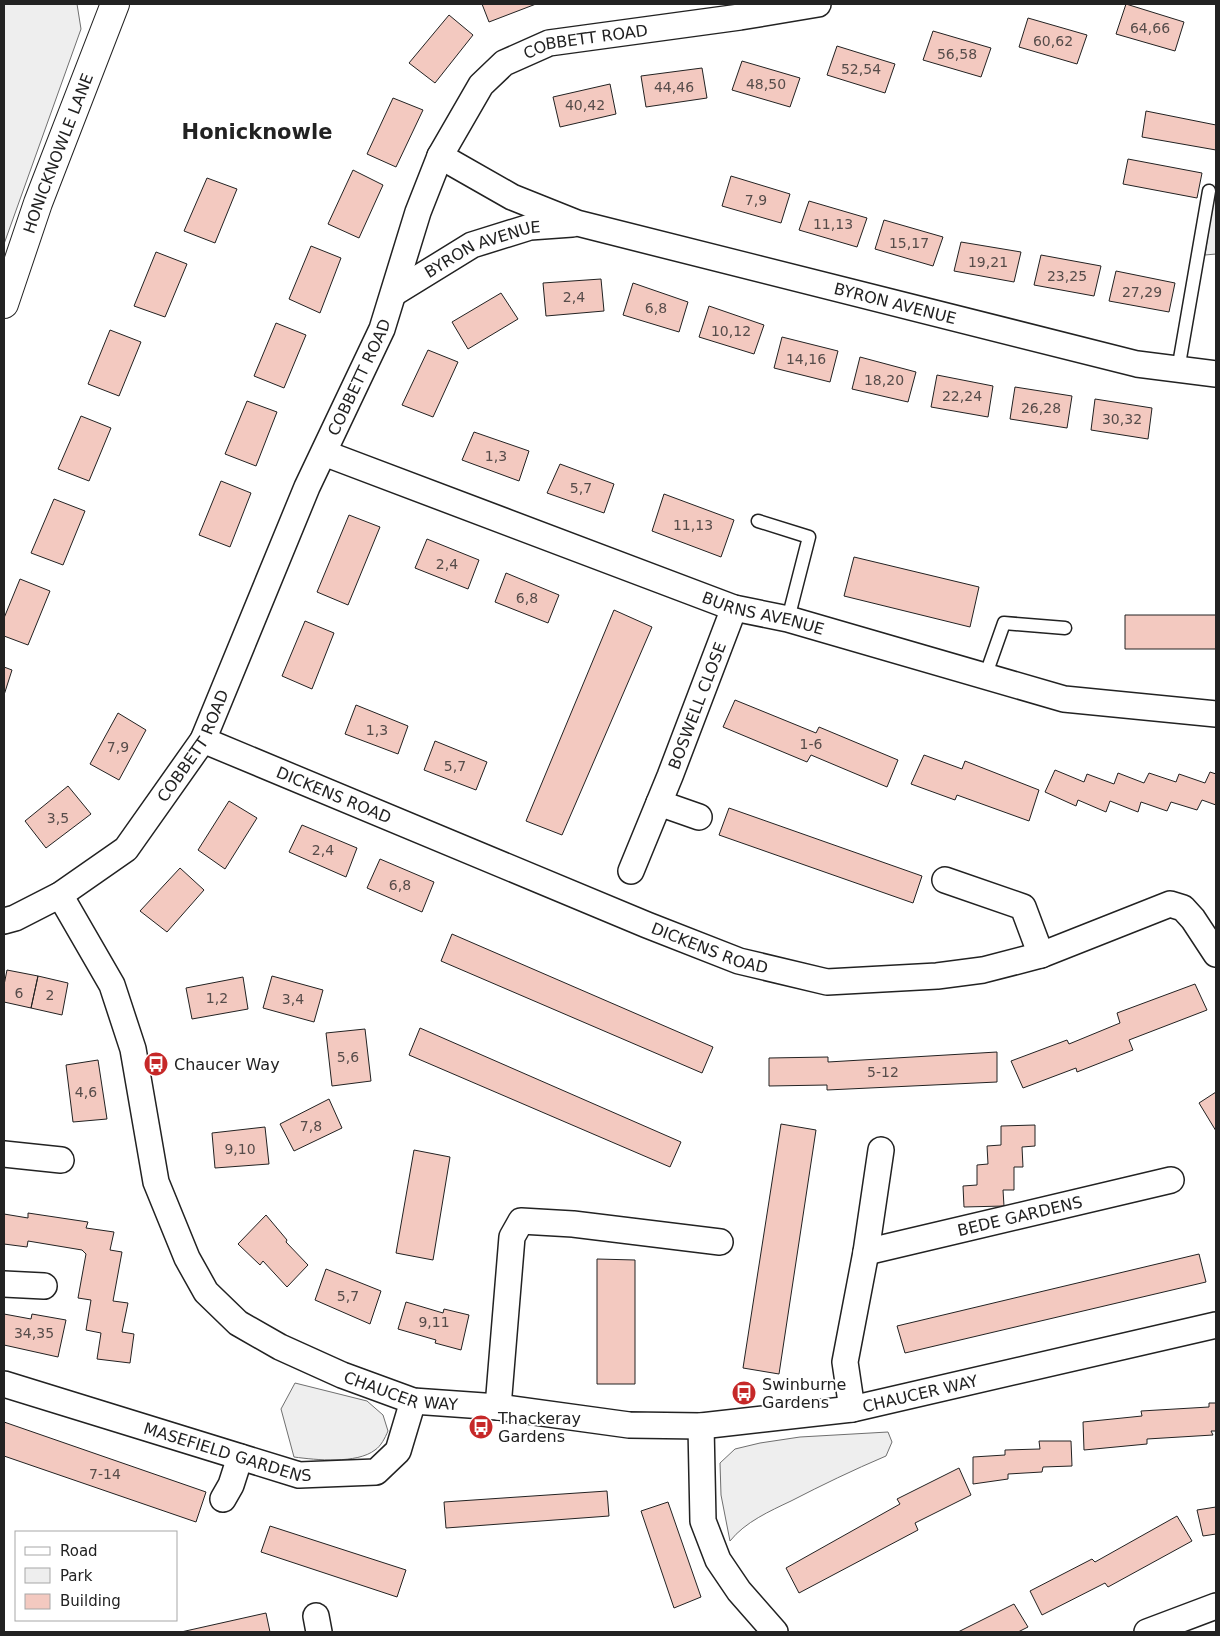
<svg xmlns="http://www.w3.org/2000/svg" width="1220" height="1636" viewBox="0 0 1220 1636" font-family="'DejaVu Sans',sans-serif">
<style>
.green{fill:#eee;stroke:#6f6f6f}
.building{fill:#f3c9c0;stroke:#222}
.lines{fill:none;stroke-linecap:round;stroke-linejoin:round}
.service-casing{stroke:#222;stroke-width:15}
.minor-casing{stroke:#222;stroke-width:28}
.tertiary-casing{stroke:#222;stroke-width:30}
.service{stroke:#fff;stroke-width:12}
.minor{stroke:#fff;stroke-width:25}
.tertiary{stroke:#fff;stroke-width:28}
.labels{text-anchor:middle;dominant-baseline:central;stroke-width:4;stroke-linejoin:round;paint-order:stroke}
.number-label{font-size:14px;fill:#564c4a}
.street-label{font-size:16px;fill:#222;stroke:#fff}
.poi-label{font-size:16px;fill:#222;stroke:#fff;text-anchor:start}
.district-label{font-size:21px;font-weight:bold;fill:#222;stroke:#fff}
</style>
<rect width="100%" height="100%" fill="#fff"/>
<!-- green -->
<path class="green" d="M 4,4 L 77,4 L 81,29 L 4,244 Z
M 1216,180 L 1216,254 L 1205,255 Z
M 295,1383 L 367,1401 L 383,1415 L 388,1431 C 385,1438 381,1446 375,1450 C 357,1464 316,1460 294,1457 L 281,1409 Z
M 888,1432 L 892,1442 L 886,1456 C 853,1470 822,1485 791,1501 C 770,1511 745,1522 730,1541 L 721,1495 L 720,1463 L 735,1449 L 760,1443 L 800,1437 Z"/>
<!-- building -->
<path class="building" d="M 482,4 L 536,4 L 489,22 Z
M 1126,4 L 1184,22 L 1175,51 L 1116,34 Z
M 449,15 L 473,35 L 435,83 L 409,63 Z
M 1028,18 L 1087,35 L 1077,64 L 1019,47 Z
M 933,31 L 991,48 L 981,77 L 923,60 Z
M 837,46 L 895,64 L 885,93 L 827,75 Z
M 742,61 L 800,78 L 790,107 L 732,90 Z
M 702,68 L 707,98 L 646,107 L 641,76 Z
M 610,84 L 616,114 L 560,127 L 553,97 Z
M 393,98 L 423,110 L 396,167 L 367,154 Z
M 1146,111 L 1216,125 L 1216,150 L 1142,137 Z
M 1128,159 L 1202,173 L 1197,198 L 1123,184 Z
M 353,170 L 383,185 L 359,238 L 328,224 Z
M 731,176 L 790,194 L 781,223 L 722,206 Z
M 207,178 L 237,189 L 215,243 L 184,231 Z
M 809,201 L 867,218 L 857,247 L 799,230 Z
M 884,220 L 943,237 L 933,266 L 875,249 Z
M 961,242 L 1021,252 L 1014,282 L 954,271 Z
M 311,246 L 341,258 L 320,313 L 289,299 Z
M 156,252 L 187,264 L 165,317 L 134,306 Z
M 1041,255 L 1101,266 L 1094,296 L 1034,285 Z
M 1116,271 L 1175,283 L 1169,312 L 1109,301 Z
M 601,279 L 604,311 L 546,316 L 543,283 Z
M 633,283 L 688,302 L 679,332 L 623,315 Z
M 501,293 L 518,319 L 468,349 L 452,322 Z
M 709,306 L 764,325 L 754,354 L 699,337 Z
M 276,323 L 306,335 L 284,388 L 254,376 Z
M 110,330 L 141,342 L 119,396 L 88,384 Z
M 782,337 L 838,351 L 830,382 L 774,368 Z
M 428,350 L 458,362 L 433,417 L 402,405 Z
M 860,357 L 916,372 L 908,402 L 852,389 Z
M 937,375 L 993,386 L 988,417 L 931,407 Z
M 1015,387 L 1072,396 L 1067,428 L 1010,419 Z
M 1095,399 L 1152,408 L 1148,439 L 1091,430 Z
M 247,401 L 277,412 L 256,466 L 225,454 Z
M 81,416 L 111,428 L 89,481 L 58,469 Z
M 474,432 L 529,451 L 519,481 L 462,460 Z
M 560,464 L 614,484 L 604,513 L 547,493 Z
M 221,481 L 251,493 L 230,547 L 199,535 Z
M 664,494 L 734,520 L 721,557 L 652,531 Z
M 54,499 L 85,511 L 63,565 L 31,553 Z
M 349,515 L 380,527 L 348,605 L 317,592 Z
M 427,539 L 479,560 L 468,589 L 415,568 Z
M 854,557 L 979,587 L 970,627 L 844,596 Z
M 506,573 L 559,595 L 548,623 L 495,602 Z
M 20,579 L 50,591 L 28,645 L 4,636 L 4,618 Z
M 614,610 L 652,627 L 562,835 L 526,821 Z
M 1125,615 L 1216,615 L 1216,649 L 1125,649 Z
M 305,621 L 334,633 L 312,689 L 282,676 Z
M 4,667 L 12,670 L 4,695 Z
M 735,700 L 816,733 L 819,727 L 898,760 L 887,787 L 811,755 L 807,762 L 723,727 Z
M 356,705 L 408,726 L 398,754 L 345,734 Z
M 118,713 L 146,730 L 119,780 L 90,764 Z
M 435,741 L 487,762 L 476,790 L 424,770 Z
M 924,755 L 962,769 L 965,761 L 1039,790 L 1029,821 L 957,795 L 955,800 L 911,784 Z
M 1055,770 L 1084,782 L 1087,774 L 1114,784 L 1118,773 L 1144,783 L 1149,773 L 1176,782 L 1179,774 L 1205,783 L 1210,772 L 1216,774 L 1216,805 L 1202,800 L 1197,810 L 1171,802 L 1167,811 L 1141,802 L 1138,812 L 1110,801 L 1106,812 L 1078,800 L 1076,806 L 1045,792 Z
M 68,786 L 91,814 L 46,848 L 25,821 Z
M 229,801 L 257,818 L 225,869 L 198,850 Z
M 729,808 L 922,876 L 913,903 L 719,835 Z
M 302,825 L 357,848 L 346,877 L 289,852 Z
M 380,859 L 434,882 L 422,912 L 367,888 Z
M 180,868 L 204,890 L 167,932 L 140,911 Z
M 452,934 L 713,1047 L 702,1073 L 441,961 Z
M 7,970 L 38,976 L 31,1008 L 4,1002 L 4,985 Z
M 38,976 L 68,983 L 62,1015 L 31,1008 Z
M 272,976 L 323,990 L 314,1022 L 263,1008 Z
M 243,977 L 248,1009 L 192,1019 L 186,988 Z
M 1195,984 L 1207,1010 L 1129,1040 L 1133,1050 L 1077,1072 L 1076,1068 L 1023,1088 L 1011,1061 L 1067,1040 L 1069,1044 L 1120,1023 L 1117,1013 Z
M 420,1028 L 681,1142 L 670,1167 L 409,1055 Z
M 365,1029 L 371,1081 L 332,1086 L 326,1033 Z
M 997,1052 L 997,1082 L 827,1090 L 827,1085 L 769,1086 L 769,1058 L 828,1057 L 828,1062 Z
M 98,1060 L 107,1119 L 73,1122 L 66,1065 Z
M 1216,1092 L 1216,1131 L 1199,1103 Z
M 329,1099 L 342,1128 L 294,1151 L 280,1124 Z
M 781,1124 L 816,1130 L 779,1374 L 743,1368 Z
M 1035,1125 L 1035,1146 L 1022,1147 L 1023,1167 L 1014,1167 L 1014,1190 L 1003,1190 L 1004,1206 L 964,1207 L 963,1186 L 977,1185 L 977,1165 L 988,1164 L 987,1146 L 1001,1145 L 1001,1126 Z
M 265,1127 L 269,1164 L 215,1168 L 212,1133 Z
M 414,1150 L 450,1157 L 433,1260 L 396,1253 Z
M 28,1213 L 88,1222 L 86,1228 L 114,1232 L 110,1250 L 122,1252 L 113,1301 L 128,1303 L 122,1332 L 134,1334 L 130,1363 L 97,1359 L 101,1333 L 86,1330 L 91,1300 L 78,1298 L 86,1254 L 82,1250 L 28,1241 L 27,1247 L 4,1244 L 4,1214 L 28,1218 Z
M 266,1215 L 287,1240 L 286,1242 L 308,1265 L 287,1287 L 263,1261 L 260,1265 L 238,1244 Z
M 1199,1254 L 1206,1282 L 905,1353 L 897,1326 Z
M 597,1259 L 635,1260 L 635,1384 L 597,1384 Z
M 326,1269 L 381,1291 L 370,1324 L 315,1300 Z
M 406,1302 L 443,1313 L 444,1309 L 469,1315 L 461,1350 L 435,1343 L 436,1340 L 398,1329 Z
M 4,1314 L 31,1319 L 32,1314 L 66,1320 L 58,1357 L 4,1345 Z
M 1209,1403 L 1216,1403 L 1216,1431 L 1211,1431 L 1213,1435 L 1147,1439 L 1147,1444 L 1084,1450 L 1083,1422 L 1142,1416 L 1141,1411 L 1209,1407 Z
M 4,1422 L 206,1492 L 196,1522 L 4,1456 Z
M 1039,1441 L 1071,1441 L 1072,1466 L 1043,1467 L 1042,1472 L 1008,1474 L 1008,1479 L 973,1484 L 973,1457 L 1005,1455 L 1005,1450 L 1040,1449 Z
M 959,1468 L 971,1495 L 915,1523 L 918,1530 L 799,1593 L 786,1568 L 900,1504 L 897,1499 Z
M 607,1491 L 609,1516 L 446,1528 L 444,1502 Z
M 668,1502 L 701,1597 L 674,1608 L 641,1511 Z
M 1216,1507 L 1216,1534 L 1203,1536 L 1197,1510 Z
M 1177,1516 L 1192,1541 L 1108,1587 L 1105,1583 L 1042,1615 L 1030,1591 L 1092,1559 L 1095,1562 Z
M 270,1526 L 406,1570 L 397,1597 L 261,1552 Z
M 1014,1604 L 1028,1627 L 1018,1632 L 958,1632 Z
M 266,1613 L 270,1632 L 181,1632 Z"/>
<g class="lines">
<defs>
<path id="service" d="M 1178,370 L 1209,191
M 758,521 L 809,537 L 788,619
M 985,677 L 1004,623 L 1065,628"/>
<g id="minor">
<path id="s1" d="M 440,156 L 512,197 L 577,223 L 1137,364 L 1216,374"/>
<path id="s2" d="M 394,293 L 472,245 L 530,227 L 572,224"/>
<path id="s3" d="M 324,453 L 734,608 L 788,619 L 1064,699 L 1216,714"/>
<path id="s4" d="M 203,740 L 647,925 L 739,961 L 827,982 L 937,976 L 983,970 L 1041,955 L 1170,904 L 1183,908 L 1193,919 L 1216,954"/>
<path d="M 659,803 L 699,817"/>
<path id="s5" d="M 631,871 L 670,776 L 734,608"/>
<path d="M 945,880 L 1023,907 L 1041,955"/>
<path id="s6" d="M 60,895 L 112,985 L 133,1049 L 156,1182 L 187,1258 L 206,1292 L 238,1323 L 280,1347 L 342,1375 L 413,1401 L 498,1407 L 629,1425 L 701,1426 L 852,1409 L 1216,1325"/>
<path id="s7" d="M 4,921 L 15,918 L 60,895 L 126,849 L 203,740 L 307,487 L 382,329 L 418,212 L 440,156 L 481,85 L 504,63 L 549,43 L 740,17 L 818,4"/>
<path d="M 4,1154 L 61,1160"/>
<path id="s8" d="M 866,1252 L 1171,1180"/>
<path d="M 4,1284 L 44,1286"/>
<path id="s9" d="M 4,1384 L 299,1475 L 376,1472 L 398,1451 L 413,1401"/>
<path d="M 498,1407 L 512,1237 L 521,1221 L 573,1224 L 720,1242"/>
<path d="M 852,1409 L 845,1362 L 866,1252 L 881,1150"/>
<path d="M 701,1426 L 703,1521 L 718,1560 L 739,1591 L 775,1632"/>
<path d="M 223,1499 L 231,1485 L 240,1457"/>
<path d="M 316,1616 L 319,1632"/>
<path d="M 1147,1632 L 1216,1606"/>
</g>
<g id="tertiary">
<path id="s10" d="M 4,304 L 38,203 L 115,4"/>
</g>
</defs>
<!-- service casing -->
<use href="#service" class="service-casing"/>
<!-- minor casing -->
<use href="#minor" class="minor-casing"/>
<!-- tertiary casing -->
<use href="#tertiary" class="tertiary-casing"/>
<!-- service -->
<use href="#service" class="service"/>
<!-- minor -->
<use href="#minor" class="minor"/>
<!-- tertiary -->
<use href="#tertiary" class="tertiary"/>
</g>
<!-- icons -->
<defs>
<symbol id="bus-disc" viewBox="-11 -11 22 22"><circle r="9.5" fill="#c62828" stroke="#fff"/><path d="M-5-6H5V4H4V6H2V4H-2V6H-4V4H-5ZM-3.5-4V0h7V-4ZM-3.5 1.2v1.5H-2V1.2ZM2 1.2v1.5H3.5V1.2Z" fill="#fff"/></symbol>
</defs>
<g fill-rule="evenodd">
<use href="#bus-disc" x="142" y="1050" width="28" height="28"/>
<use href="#bus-disc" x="730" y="1379" width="28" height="28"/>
<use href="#bus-disc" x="467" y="1413" width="28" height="28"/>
</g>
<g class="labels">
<!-- number labels -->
<g class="number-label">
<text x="1150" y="28">64,66</text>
<text x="1053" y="41">60,62</text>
<text x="957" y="54">56,58</text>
<text x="861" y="69">52,54</text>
<text x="766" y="84">48,50</text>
<text x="674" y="87">44,46</text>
<text x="585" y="105">40,42</text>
<text x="756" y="200">7,9</text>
<text x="833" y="224">11,13</text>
<text x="909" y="243">15,17</text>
<text x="988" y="262">19,21</text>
<text x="1067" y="276">23,25</text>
<text x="1142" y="292">27,29</text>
<text x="574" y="297">2,4</text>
<text x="656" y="308">6,8</text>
<text x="731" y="331">10,12</text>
<text x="806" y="359">14,16</text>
<text x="884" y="380">18,20</text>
<text x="962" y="396">22,24</text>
<text x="1041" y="408">26,28</text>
<text x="1122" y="419">30,32</text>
<text x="496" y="456">1,3</text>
<text x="581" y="488">5,7</text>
<text x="693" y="525">11,13</text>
<text x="447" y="564">2,4</text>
<text x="527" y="598">6,8</text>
<text x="377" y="730">1,3</text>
<text x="811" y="744">1-6</text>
<text x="118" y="747">7,9</text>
<text x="455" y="766">5,7</text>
<text x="58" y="818">3,5</text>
<text x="323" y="850">2,4</text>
<text x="400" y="885">6,8</text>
<text x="19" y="993">6</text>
<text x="50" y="995">2</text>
<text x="217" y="998">1,2</text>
<text x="293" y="999">3,4</text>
<text x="348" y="1057">5,6</text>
<text x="883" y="1072">5-12</text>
<text x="86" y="1092">4,6</text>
<text x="311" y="1126">7,8</text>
<text x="240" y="1149">9,10</text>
<text x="348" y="1296">5,7</text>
<text x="434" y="1322">9,11</text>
<text x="34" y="1333">34,35</text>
<text x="105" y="1474">7-14</text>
</g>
<!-- street labels -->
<g class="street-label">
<text stroke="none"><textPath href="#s7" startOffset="1106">COBBETT ROAD</textPath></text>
<text stroke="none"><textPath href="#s10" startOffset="160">HONICKNOWLE LANE</textPath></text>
<text stroke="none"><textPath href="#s2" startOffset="100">BYRON AVENUE</textPath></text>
<text stroke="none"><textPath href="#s1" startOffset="481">BYRON AVENUE</textPath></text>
<text stroke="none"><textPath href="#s7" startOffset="671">COBBETT ROAD</textPath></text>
<text stroke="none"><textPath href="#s3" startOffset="468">BURNS AVENUE</textPath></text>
<text stroke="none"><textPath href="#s5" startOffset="178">BOSWELL CLOSE</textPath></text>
<text stroke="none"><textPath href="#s7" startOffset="266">COBBETT ROAD</textPath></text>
<text stroke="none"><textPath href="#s4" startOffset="142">DICKENS ROAD</textPath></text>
<text stroke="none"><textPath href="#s4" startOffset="548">DICKENS ROAD</textPath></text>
<text stroke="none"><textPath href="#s8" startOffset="158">BEDE GARDENS</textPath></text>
<text stroke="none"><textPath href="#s6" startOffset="650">CHAUCER WAY</textPath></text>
<text stroke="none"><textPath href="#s6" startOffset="1175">CHAUCER WAY</textPath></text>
<text stroke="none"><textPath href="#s9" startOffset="234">MASEFIELD GARDENS</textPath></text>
</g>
<!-- poi labels -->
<g class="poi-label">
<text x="174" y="1064">Chaucer Way</text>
<text x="762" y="1384">Swinburne<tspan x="762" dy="18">Gardens</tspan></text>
<text x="498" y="1418">Thackeray<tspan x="498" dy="18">Gardens</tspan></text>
</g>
<!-- district labels -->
<g class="district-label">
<text x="257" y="132">Honicknowle</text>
</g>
</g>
<!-- border -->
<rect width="1220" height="1636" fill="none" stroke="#222222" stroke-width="10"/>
<!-- legend -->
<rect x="15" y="1531" width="162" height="90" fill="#ffffff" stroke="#a7a7a7"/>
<rect x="25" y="1547" width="25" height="8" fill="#ffffff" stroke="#a7a7a7"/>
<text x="60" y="1556" font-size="15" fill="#222222">Road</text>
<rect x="25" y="1568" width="25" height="15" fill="#eeeeee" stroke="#a7a7a7"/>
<text x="60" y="1581" font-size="15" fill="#222222">Park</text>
<rect x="25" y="1594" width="25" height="15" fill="#f3c9c0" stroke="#a7a7a7"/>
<text x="60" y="1606" font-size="15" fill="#222222">Building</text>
</svg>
